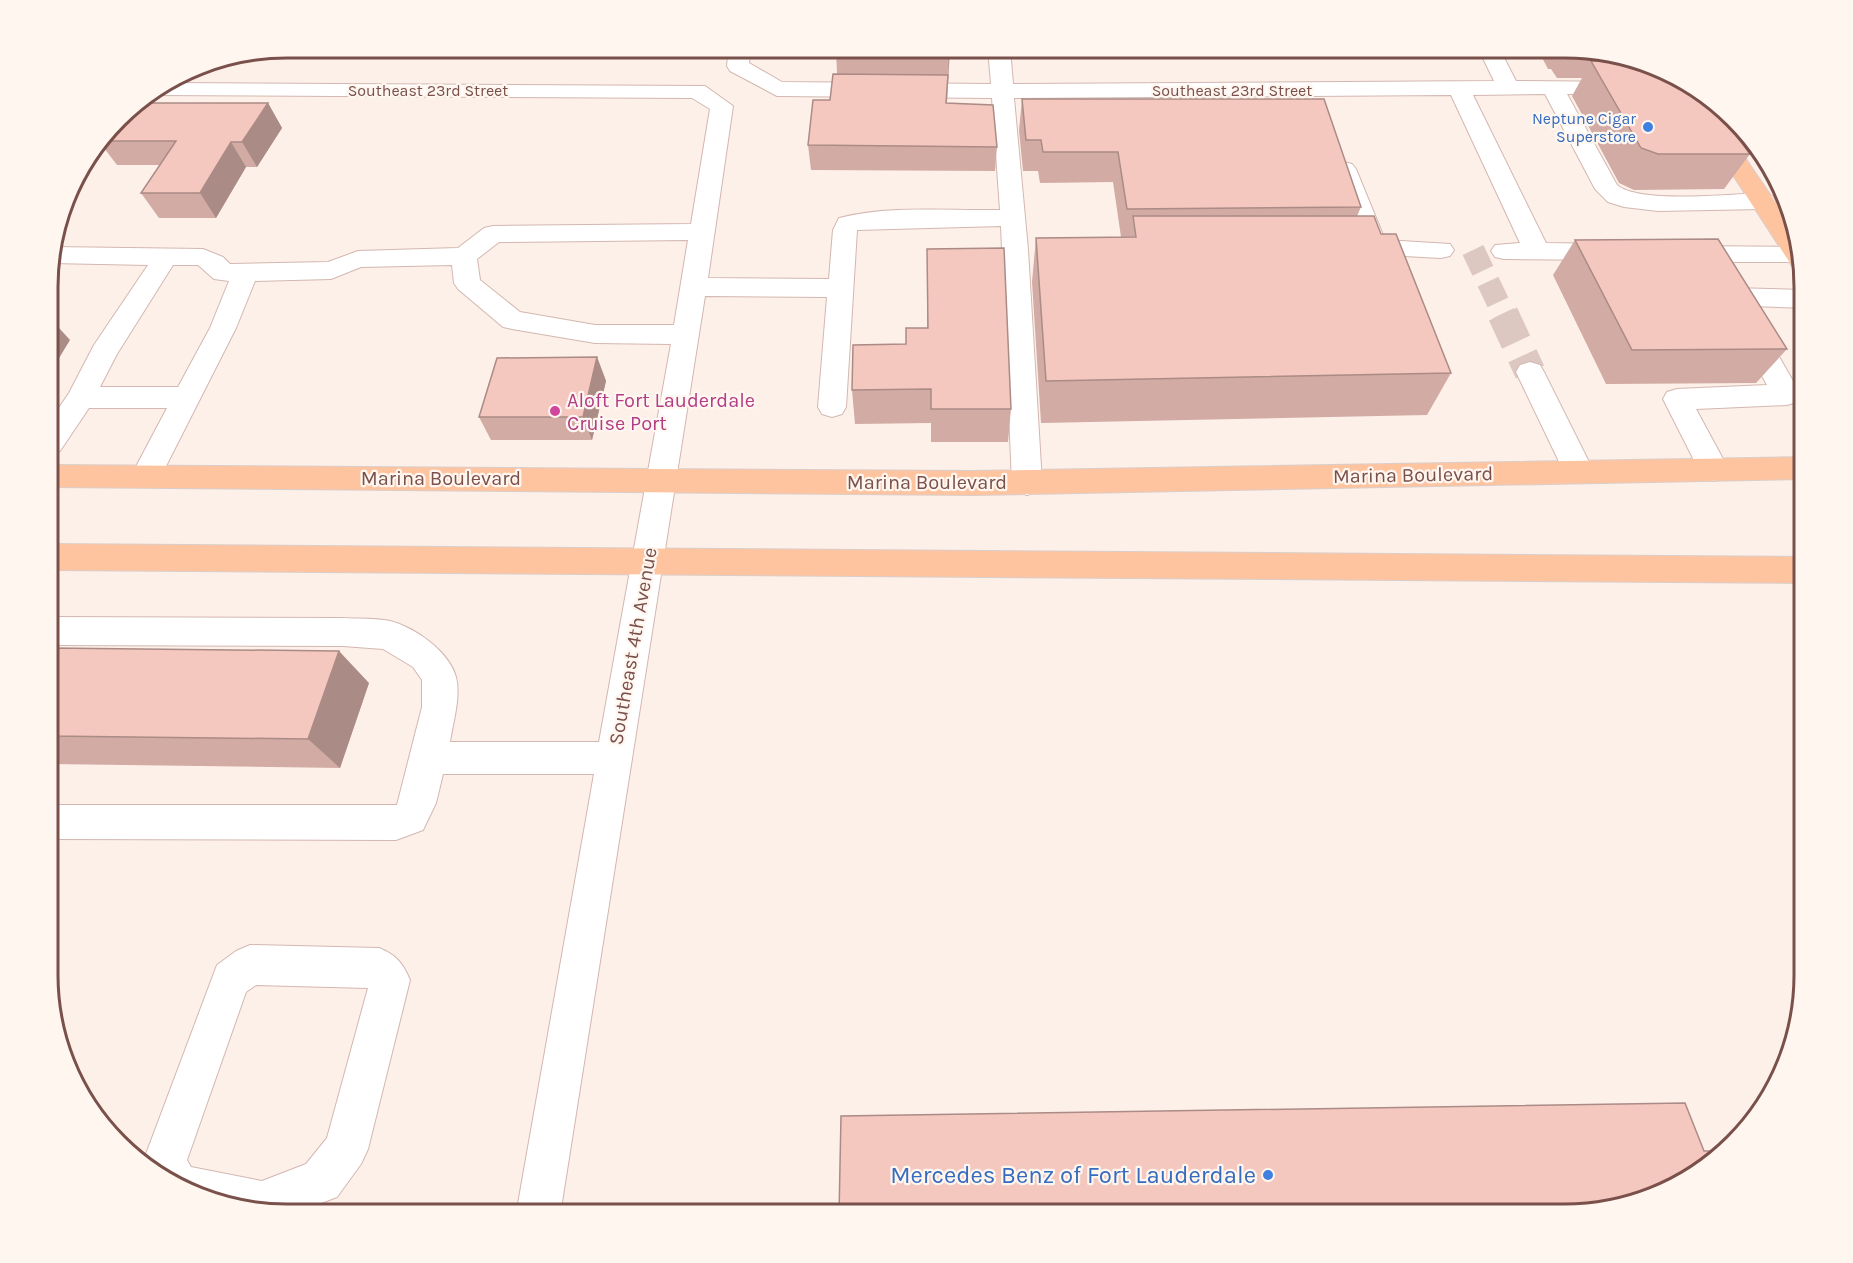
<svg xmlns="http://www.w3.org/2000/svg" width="1853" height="1263" viewBox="0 0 1853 1263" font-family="Karla,sans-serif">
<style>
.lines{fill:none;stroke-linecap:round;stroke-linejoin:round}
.minor-tunnel-far1{stroke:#dcc8c1;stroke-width:23;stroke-dasharray:23 12;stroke-linecap:butt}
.minor-tunnel{stroke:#dcc8c1;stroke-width:31;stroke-dasharray:31 15;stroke-linecap:butt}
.minor-casing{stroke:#d3b7b0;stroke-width:2}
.major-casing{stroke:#dacecc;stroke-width:2}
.minor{fill:#fff;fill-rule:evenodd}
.major{fill:#fec49f;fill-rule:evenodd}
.wall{fill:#d2aba4}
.shaded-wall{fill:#ab8b86}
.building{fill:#f4c7bf;stroke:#ab8b86;stroke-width:1.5}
.shop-dot{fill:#3f7fe0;stroke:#fff6f0;stroke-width:2}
.hotel-dot{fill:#d1479c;stroke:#fff6f0;stroke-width:2}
.labels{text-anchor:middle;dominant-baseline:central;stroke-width:4.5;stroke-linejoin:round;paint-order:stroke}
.far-street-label{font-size:16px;fill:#7a504a;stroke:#fff6f0}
.far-shop-label{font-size:16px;fill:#366cbe;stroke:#fff6f0;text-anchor:end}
.hotel-label{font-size:20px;fill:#b23c85;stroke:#fff6f0;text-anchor:start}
.street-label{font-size:20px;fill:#7a504a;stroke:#fff6f0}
.near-shop-label{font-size:24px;fill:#366cbe;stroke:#fff6f0;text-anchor:end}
.rim{fill:none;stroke:#7a504a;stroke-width:3}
</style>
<rect width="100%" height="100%" fill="#fdf0e9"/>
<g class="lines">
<!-- minor-tunnel-far1 -->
<path class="minor-tunnel-far1" d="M 1473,250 L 1504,315"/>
<!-- minor-tunnel -->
<path class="minor-tunnel" d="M 1503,314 L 1530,372"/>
<defs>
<path id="minor" d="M 729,48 L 751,48 L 749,63 L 782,82 L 991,84 L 988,48 L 1010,48 L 1013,84 L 1494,81 L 1478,48 L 1499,48 L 1516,81 L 1630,82 L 1633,87 L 1630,92 L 1622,94 L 1567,94 L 1617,185 C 1639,204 1731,194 1763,193 L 1772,196 L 1775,201 L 1772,206 L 1763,209 L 1658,211 L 1624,207 L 1608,202 L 1595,189 L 1545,94 L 1473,95 L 1546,243 L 1613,244 L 1622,246 L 1626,252 L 1622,258 L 1613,260 L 1504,259 L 1495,257 L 1491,251 L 1495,245 L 1520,243 L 1451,95 L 1014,98 L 1028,250 L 1042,483 L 1038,491 L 1027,495 L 1016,491 L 1012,483 L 1001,226 L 857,230 L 846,407 L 842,414 L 832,417 L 822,414 L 818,407 L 827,297 L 705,296 L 560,1215 L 516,1215 L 594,774 L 443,774 L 436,803 L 423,830 L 396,840 L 50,839 L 50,805 L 397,805 L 422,707 L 422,680 L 413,667 L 383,649 L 343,646 L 50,645 L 50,617 L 343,618 C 358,619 375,618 390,621 C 414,627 449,651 456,677 C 461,697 453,722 450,742 L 599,742 L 671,344 L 595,343 L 512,329 L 503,327 L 458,289 L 454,283 L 452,265 L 361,267 L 331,279 L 255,281 L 236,328 L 161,476 L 157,484 L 146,487 L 135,484 L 131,476 L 167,408 L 89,408 L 60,451 L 50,454 L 50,421 L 69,393 L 94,345 L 148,265 L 51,263 L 53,247 L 203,249 L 223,257 L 230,264 L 328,262 L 358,251 L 458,248 L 484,228 L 493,226 L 691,224 L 710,109 L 692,98 L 150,95 L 169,83 L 705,86 L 733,106 L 708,278 L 829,279 L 833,230 L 839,218 C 890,205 947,211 1000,210 L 992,98 L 777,96 L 730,71 L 727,66 ZM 688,240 L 674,325 L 595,325 L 520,312 L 480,280 L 477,259 L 499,242 ZM 173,265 L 198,265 L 214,279 L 229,281 L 210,328 L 178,387 L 100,387 L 117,354 Z
M 1344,162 L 1352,164 L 1356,169 L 1385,240 L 1450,244 L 1454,250 L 1450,256 L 1441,258 L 1367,254 L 1332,169 L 1336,164 Z
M 1683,246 L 1798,247 L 1802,262 L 1683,262 L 1674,260 L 1670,254 L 1674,248 Z
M 1731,288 L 1805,290 L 1805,308 L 1750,306 L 1801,395 L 1797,402 L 1787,405 L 1696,409 L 1729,470 L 1725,478 L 1714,481 L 1703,478 L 1663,399 L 1667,392 L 1677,389 L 1767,385 L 1718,297 L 1722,291 Z
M 1530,362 L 1540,365 L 1544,372 L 1594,472 L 1590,480 L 1579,483 L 1568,480 L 1564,472 L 1516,372 L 1520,365 Z
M 250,945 L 379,948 C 396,955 403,963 410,980 L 368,1149 L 361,1164 L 337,1197 L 290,1215 L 272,1215 L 210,1202 L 145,1168 L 143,1162 L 217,965 L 236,951 ZM 256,985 L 368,988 L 327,1138 L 306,1164 L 262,1181 L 191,1167 L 187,1160 L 246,992 Z"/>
<path id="major" d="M 1714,122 L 1722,124 L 1793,228 L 1803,268 L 1792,266 L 1703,129 L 1706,124 Z
M 1805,457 L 1805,479 L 973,495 L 50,487 L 50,465 L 973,471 Z
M 50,544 L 1805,557 L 1805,583 L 50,570 Z"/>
</defs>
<!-- minor casing -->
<use href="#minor" class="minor-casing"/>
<!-- major casing -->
<use href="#major" class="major-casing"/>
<!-- minor -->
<use href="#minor" class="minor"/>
<!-- major -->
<use href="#major" class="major"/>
</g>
<!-- wall -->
<path class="wall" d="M 288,48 L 388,48 L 386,51 L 277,50 Z
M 549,48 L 653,48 L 651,56 L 552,56 Z
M 836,48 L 950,48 L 947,103 L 997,147 L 995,171 L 811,170 L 808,145 L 830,100 L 837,74 Z
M 1086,48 L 1218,48 L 1217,51 L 1087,53 Z
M 1537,48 L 1581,48 L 1643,61 L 1750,154 L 1724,189 L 1634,190 L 1619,183 L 1572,96 L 1582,78 L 1557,78 L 1551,69 L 1548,69 Z
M 1022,99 L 1361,207 L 1357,216 L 1381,234 L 1451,373 L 1427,415 L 1041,423 L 1032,282 L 1036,238 L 1121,237 L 1113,182 L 1040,183 L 1038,171 L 1023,171 L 1019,130 Z
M 268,103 L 282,128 L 257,167 L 246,167 L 216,218 L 159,218 L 141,193 L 160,165 L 117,165 L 101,144 L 129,108 Z
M 1575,240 L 1787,349 L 1756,383 L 1606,384 L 1553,275 Z
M 927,249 L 1011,409 L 1008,442 L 931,442 L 931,423 L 855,424 L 852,390 L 906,344 L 927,328 Z
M 597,357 L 606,381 L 592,440 L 491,440 L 479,417 Z
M 50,648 L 369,683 L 340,768 L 50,764 Z"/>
<!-- shaded-wall -->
<path class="shaded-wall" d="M 649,48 L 653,48 L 651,56 Z
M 949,48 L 950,48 L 948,81 Z
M 268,103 L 282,128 L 257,167 L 242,142 Z
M 231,142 L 246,167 L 216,218 L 200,193 Z
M 50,318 L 70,340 L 50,373 Z
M 597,357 L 606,381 L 592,440 L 583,417 Z
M 339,651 L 369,683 L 340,768 L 308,739 Z"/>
<!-- building -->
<path class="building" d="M 836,48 L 949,48 L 949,52 L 836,51 Z
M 1591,61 L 1643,61 L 1708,96 L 1750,154 L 1658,154 L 1641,148 Z
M 833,74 L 948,75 L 946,103 L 993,105 L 997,147 L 808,145 L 813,100 L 830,100 Z
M 1022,99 L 1324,99 L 1361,207 L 1127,209 L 1118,152 L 1043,152 L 1041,140 L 1026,140 Z
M 137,103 L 268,103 L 242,142 L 231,142 L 200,193 L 141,193 L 176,141 L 104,141 L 129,108 Z
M 1133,216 L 1374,216 L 1381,234 L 1396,234 L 1451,373 L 1046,381 L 1036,238 L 1136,237 Z
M 1718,239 L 1787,349 L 1632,350 L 1575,240 Z
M 1004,248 L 1011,409 L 931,409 L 931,389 L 852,390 L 853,345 L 906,344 L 906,328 L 928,328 L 927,249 Z
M 597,357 L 583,417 L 479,417 L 497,358 Z
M 50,648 L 339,651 L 308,739 L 50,736 Z
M 1685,1103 L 1704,1151 L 1719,1151 L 1672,1190 L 1566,1215 L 839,1215 L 841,1116 Z"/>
<!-- markers -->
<g class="shop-dot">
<circle cx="1648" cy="127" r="6"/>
<circle cx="1268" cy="1175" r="6"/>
</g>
<circle class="hotel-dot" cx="555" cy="411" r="6"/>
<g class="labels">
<!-- far-street labels -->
<g class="far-street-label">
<text x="428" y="90">Southeast 23rd Street</text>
<text x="1232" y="90">Southeast 23rd Street</text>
</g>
<!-- far-shop labels -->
<g class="far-shop-label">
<text x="1636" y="118">Neptune Cigar<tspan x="1636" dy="18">Superstore</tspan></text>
</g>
<!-- hotel labels -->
<g class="hotel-label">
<text x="567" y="400">Aloft Fort Lauderdale<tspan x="567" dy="23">Cruise Port</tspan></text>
</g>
<!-- street labels -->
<g class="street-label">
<text transform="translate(1413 475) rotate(-1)">Marina Boulevard</text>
<text x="441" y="478">Marina Boulevard</text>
<text x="927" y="482">Marina Boulevard</text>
<text transform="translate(633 646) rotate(-80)">Southeast 4th Avenue</text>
</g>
<!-- near-shop labels -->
<g class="near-shop-label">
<text x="1256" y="1175">Mercedes Benz of Fort Lauderdale</text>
</g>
</g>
<!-- crop -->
<path d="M0 0H1853V1263H0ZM287 58H1565A229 229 0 0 1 1794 287V975A229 229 0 0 1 1565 1204H287A229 229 0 0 1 58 975V287A229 229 0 0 1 287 58Z" fill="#fff6f0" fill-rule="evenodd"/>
<path class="rim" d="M287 58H1565A229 229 0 0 1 1794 287V975A229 229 0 0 1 1565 1204H287A229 229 0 0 1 58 975V287A229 229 0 0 1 287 58Z"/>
</svg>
